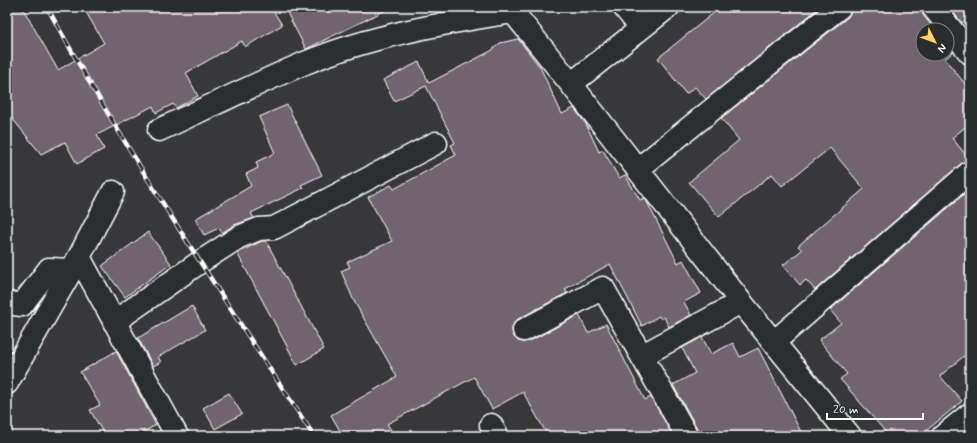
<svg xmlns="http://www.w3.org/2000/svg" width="977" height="443" viewBox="0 0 977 443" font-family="Mynerve,sans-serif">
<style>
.building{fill:#71636f;stroke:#fff}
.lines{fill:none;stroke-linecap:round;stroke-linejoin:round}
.minor-casing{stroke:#fff;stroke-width:25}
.minor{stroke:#2a2d2e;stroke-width:22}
.rail-casing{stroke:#fff;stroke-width:4.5}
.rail{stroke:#2a2d2e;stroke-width:3;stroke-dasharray:9;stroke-linecap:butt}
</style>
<rect width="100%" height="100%" fill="#38383b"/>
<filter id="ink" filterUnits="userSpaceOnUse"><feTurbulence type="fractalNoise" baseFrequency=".025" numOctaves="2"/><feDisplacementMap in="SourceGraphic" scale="8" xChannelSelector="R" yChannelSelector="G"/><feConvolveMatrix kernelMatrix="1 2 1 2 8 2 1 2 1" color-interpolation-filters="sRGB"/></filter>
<g filter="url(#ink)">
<!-- building -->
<path class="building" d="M 7,7 L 22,7 L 58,70 L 104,43 L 83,7 L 271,7 L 282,25 L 245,47 L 242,41 L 186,73 L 198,96 L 176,108 L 173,104 L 156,113 L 153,106 L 97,135 L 104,149 L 77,164 L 65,142 L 41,154 L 7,112 Z
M 284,7 L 392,7 L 306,49 Z
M 721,7 L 820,7 L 706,99 L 695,87 L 686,94 L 658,58 Z
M 852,7 L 921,7 L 923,15 L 935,30 L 923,30 L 923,54 L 947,54 L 947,44 L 953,52 L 945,59 L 970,90 L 970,123 L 952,138 L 970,160 L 962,163 L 815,290 L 806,280 L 800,285 L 783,265 L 802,250 L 798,246 L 864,189 L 830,148 L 782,186 L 772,174 L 719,217 L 689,182 L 739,140 L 721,118 L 848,17 Z
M 949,7 L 970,7 L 970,17 L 962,23 Z
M 518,39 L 540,67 L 562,114 L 574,108 L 586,124 L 599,152 L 603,150 L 619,178 L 625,175 L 640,200 L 644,198 L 646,200 L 678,263 L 683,260 L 701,293 L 684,302 L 691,315 L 669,327 L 664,317 L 661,319 L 659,316 L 642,326 L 610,264 L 565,289 L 567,293 L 518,319 L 514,323 L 512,329 L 513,336 L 518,341 L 523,342 L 530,341 L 579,315 L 588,333 L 606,324 L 645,400 L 651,397 L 673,436 L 548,436 L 523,392 L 492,409 L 474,377 L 387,424 L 395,436 L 343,436 L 331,415 L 397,377 L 354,301 L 341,271 L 350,267 L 347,262 L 392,241 L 368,197 L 391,185 L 394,189 L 456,155 L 451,145 L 455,143 L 426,86 L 394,101 L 383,80 L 419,62 L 429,83 L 491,51 L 500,43 Z
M 287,105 L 322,175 L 301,185 L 303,188 L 251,213 L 254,218 L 234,225 L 222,233 L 219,228 L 204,235 L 195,219 L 251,186 L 246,174 L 258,168 L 256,162 L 275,153 L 259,117 Z
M 970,189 L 970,351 L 940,376 L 962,401 L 920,436 L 889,436 L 840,379 L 847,374 L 819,340 L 841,323 L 830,310 Z
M 148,232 L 171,264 L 125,297 L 102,266 Z
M 262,241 L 266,241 L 324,349 L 297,365 L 237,253 Z
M 192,306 L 205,330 L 158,357 L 161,362 L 153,366 L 138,338 Z
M 702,337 L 711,354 L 733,343 L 740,357 L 758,348 L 803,436 L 699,436 L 698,430 L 673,385 L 695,373 L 682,348 Z
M 116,351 L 156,425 L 136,436 L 105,436 L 90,410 L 100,405 L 80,372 Z
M 229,393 L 242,414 L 215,429 L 203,408 Z"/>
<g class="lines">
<defs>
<path id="minor" d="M 509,7 L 571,84 L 741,302 L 850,436
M 624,7 L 641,28
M 933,7 L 970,53
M 571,84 L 668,7
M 159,130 C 207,108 255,84 305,63 C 370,36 443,23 513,12
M 638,169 L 840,7
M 79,257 L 113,192
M 7,303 L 22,305 L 49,269 L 71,270
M 114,322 L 200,262 L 239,237 L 259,229 L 274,228 L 436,143
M 524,330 L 603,288 L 687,436
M 774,342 L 970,172
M 643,355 L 741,302
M 7,383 L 79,257 L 177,436
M 491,425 L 497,436
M 943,436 L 970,414"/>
</defs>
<!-- minor casing -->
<use href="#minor" class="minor-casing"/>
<!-- minor -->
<use href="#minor" class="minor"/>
<defs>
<path id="rail" d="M 47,7 C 128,155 221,295 314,436"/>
</defs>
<!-- rail casing -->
<use href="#rail" class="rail-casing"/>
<!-- rail -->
<use href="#rail" class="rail"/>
</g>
</g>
<!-- margin -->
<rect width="977" height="443" fill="none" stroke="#2a2d2e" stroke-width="24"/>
<rect x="12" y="12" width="953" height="419" fill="none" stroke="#fff" stroke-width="1.5" filter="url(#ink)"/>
<!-- north arrow -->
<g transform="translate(935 42) rotate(132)"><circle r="19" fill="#2a2d2e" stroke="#7f8182"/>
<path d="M0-3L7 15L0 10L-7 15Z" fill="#ffd166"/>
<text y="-6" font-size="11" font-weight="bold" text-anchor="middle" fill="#ffffff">N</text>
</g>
<!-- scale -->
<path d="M827 413v6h96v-6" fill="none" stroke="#ffffff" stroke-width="2"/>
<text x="833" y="413" font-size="12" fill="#ffffff" stroke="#2a2d2e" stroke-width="3" paint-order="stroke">20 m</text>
</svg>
